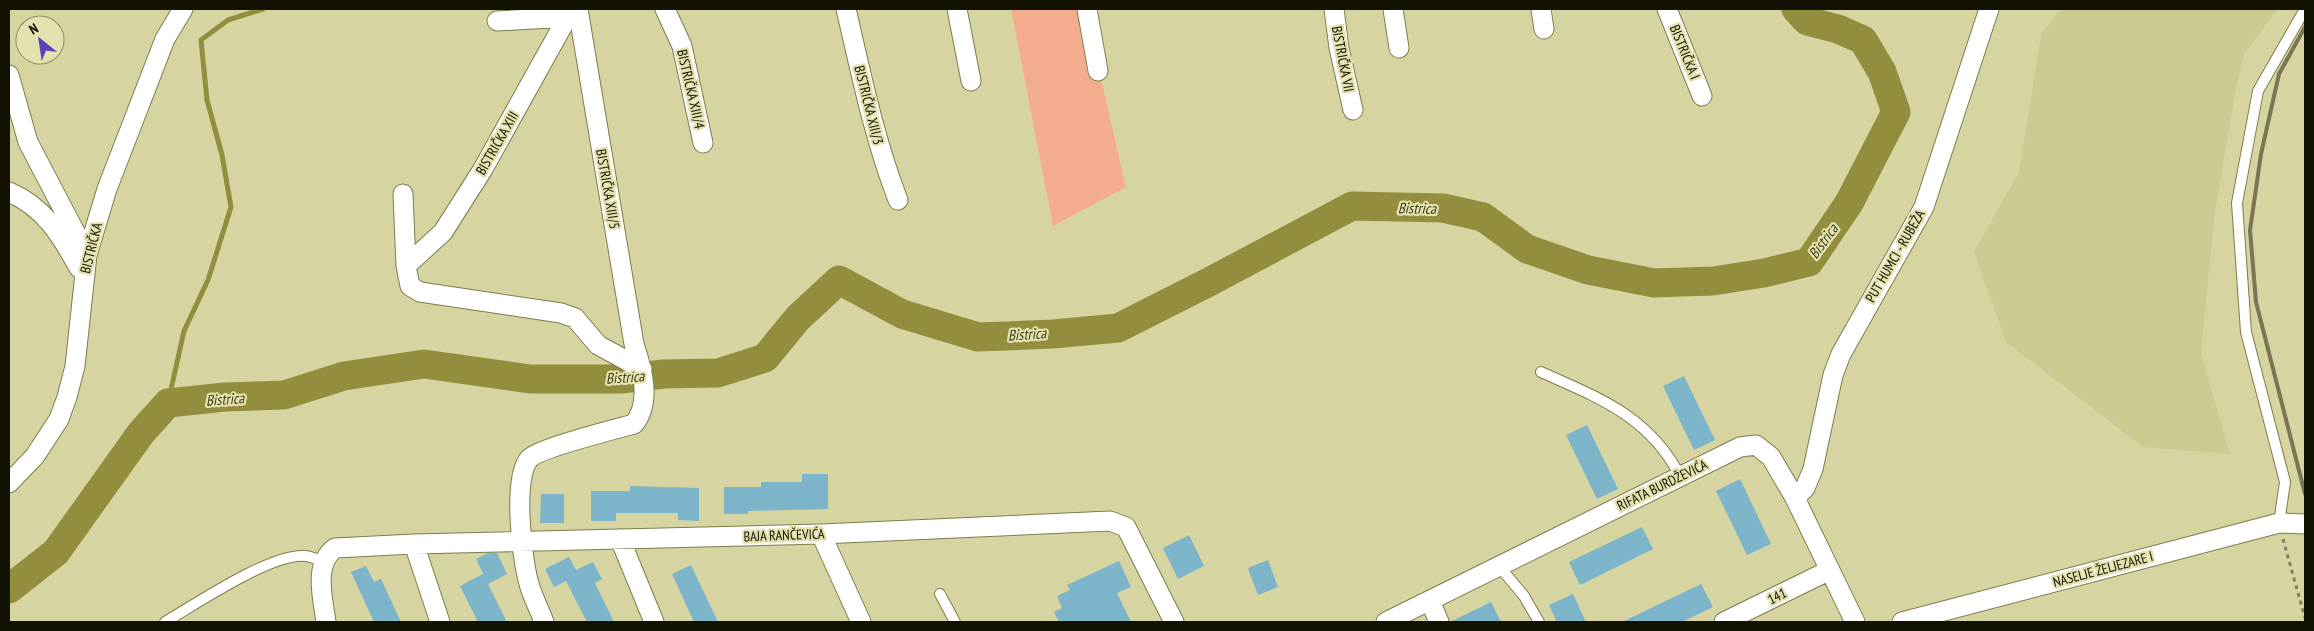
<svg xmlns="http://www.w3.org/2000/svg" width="2314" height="631" viewBox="0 0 2314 631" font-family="'PT Sans Narrow',sans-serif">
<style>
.built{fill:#cdca90}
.green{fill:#f4ad8c}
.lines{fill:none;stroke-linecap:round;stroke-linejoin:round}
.stream{stroke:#938e3d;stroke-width:5}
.river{stroke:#938e3d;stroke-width:29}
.building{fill:#7cb4ca}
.lane-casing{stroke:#7f7c4d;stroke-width:12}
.street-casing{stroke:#7f7c4d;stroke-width:21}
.path{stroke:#85835f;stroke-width:3;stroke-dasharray:4 4;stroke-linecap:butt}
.lane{stroke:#fff;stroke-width:10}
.street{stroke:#fff;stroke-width:19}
.rail{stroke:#787654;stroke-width:4}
.labels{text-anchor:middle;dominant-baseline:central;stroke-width:4.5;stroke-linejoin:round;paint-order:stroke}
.street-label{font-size:14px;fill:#131102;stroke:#e3e1ae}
.water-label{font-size:15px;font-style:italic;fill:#403e1b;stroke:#e3e1ae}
</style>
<rect width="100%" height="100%" fill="#d6d4a1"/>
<!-- built -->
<path class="built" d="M 2061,9 L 2278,9 L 2244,54 L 2236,88 L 2214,219 L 2201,352 L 2230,454 L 2143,447 L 2006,342 L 1974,252 L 2019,172 L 2041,34 Z"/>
<!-- green -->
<path class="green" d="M 1011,9 L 1085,9 L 1126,187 L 1053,226 Z"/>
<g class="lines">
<!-- stream -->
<path class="stream" d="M 168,403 L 184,331 L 208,280 L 231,207 L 222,155 L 207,100 L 201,40 L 228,20 L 263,9"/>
<!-- river -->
<path class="river" d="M 9,589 L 56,552 L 141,433 L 168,403 L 225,397 L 284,395 L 344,376 L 424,364 L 530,379 L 621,379 L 664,374 L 718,373 L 765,358 L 798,318 L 839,280 L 902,314 L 978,337 L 1053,334 L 1118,328 L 1209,282 L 1352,206 L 1443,208 L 1483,217 L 1527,249 L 1588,270 L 1654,283 L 1713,281 L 1764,273 L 1809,262 L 1849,203 L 1896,112 L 1882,72 L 1863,40 L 1838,29 L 1807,21 L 1796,9"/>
</g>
<!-- building -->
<path class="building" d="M 1684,376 L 1715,440 L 1694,450 L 1663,386 Z
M 1587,425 L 1618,489 L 1597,499 L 1566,435 Z
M 802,474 L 828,474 L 828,509 L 748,511 L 748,514 L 724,514 L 724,487 L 761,487 L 761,482 L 802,482 Z
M 1740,479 L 1771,544 L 1747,555 L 1716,491 Z
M 630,486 L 699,488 L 699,521 L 678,520 L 678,513 L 616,513 L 616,521 L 591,521 L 591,491 L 630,491 Z
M 541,494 L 564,494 L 564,523 L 540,523 Z
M 1642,527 L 1653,549 L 1580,585 L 1569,562 Z
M 1189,535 L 1204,566 L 1178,579 L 1163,548 Z
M 488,553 L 497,553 L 507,574 L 488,584 L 476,559 Z
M 569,557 L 576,570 L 593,562 L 602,579 L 595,583 L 614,622 L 587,622 L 566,581 L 554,587 L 545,569 Z
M 1268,560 L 1278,587 L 1258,595 L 1248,568 Z
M 1119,561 L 1131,587 L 1117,593 L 1131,622 L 1059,622 L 1054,612 L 1062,608 L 1057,596 L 1070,590 L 1067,585 Z
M 691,565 L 718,622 L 694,622 L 672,574 Z
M 366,566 L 374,582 L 381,579 L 401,622 L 374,622 L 351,572 Z
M 483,574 L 507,622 L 478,622 L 460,586 Z
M 1701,584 L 1713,607 L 1682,622 L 1622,622 Z
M 1573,594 L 1586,622 L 1557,622 L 1549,605 Z
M 1491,602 L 1501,622 L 1450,622 Z"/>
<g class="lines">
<defs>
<path id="lane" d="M 1541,372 C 1599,398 1649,416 1680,476
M 2279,523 L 2285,482 L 2246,332 L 2237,203 L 2258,91 L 2305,9
M 1499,566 L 1524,596 L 1539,622
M 940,594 L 955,622
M 165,622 C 196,604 271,553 305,556 C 311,556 318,560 323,562"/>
<path id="street" d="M 665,9 L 682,46 L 703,143
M 846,9 C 861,73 874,138 898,200
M 957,9 L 971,81
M 1087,9 L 1098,71
M 1334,9 L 1339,48 L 1353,110
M 1393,9 L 1399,48
M 1541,9 L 1544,29
M 1667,9 L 1702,96
M 497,21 L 568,17
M 9,75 L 28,142 L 87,255
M 9,192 C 44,207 61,235 79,268
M 403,194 L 406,266 L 410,286 L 420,292 L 561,313 L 575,318 L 598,345 L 642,369
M 406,266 L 443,232 L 483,169 L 572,9
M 9,483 L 35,456 L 59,419 L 67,397 L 75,366 L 87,255 L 107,189 L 165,39 L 183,9
M 1795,498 L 1805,488 L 1813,469 L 1833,375 L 1841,354 L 1924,207 L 1989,9
M 821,534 L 861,622
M 620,539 L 654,622
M 414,544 L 440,622
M 1430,601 L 1439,622
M 326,622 C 323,599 313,564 335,548 L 414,544 L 821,534 L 1110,521 L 1126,527 L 1174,622
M 544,622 C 539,608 531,594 528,580 C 522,556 512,475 530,458 C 540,448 616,429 634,424 C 652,402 642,368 634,344 L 578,9
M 1386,622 L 1740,447 L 1756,445 L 1771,457 L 1795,498 L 1855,622
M 1724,622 L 1830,570
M 1902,622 L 2279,523 L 2305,524"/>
</defs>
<!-- lane casing -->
<use href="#lane" class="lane-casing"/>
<!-- street casing -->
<use href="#street" class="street-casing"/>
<!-- path -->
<path class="path" d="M 2283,539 L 2305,618"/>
<!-- lane -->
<use href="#lane" class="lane"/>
<!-- street -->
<use href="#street" class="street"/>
<!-- rail -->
<path class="rail" d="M 2305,27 L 2279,74 L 2261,154 L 2250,230 L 2256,302 L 2305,494"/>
</g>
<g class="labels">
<!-- street labels -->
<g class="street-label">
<text transform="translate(1685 52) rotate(68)">BISTRIČKA I</text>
<text transform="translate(1343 59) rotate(79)">BISTRIČKA VII</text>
<text transform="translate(691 89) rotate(77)">BISTRIČKA XIII/4</text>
<text transform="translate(869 105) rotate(76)">BISTRIČKA XIII/3</text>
<text transform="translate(497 143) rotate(-60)">BISTRIČKA XIII</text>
<text transform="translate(608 189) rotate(80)">BISTRIČKA XIII/5</text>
<text transform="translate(91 248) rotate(-76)">BISTRIČKA</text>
<text transform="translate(1895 256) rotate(-60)">PUT HUMCI - RUBEŽA</text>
<text transform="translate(1662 485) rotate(-26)">RIFATA BURDŽEVIĆA</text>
<text transform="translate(784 535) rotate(-2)">BAJA RANČEVIĆA</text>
<text transform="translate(2103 569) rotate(-15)">NASELJE ŽELJEZARE I</text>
<text transform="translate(1777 596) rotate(-26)">141</text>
</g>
<!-- water labels -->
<g class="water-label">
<text transform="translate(1417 208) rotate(1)">Bistrica</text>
<text transform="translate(1823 241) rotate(-54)">Bistrica</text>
<text transform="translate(1027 334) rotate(-4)">Bistrica</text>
<text transform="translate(625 377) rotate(-4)">Bistrica</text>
<text transform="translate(225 399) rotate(-4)">Bistrica</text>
</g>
</g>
<!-- border -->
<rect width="2314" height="631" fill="none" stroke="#131102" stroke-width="20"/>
<!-- north arrow -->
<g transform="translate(40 40) rotate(330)"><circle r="24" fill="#e3e1ae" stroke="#908e69"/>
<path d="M0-4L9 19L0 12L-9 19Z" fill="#5842ba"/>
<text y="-8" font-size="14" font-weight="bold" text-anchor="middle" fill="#131102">N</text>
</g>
</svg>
